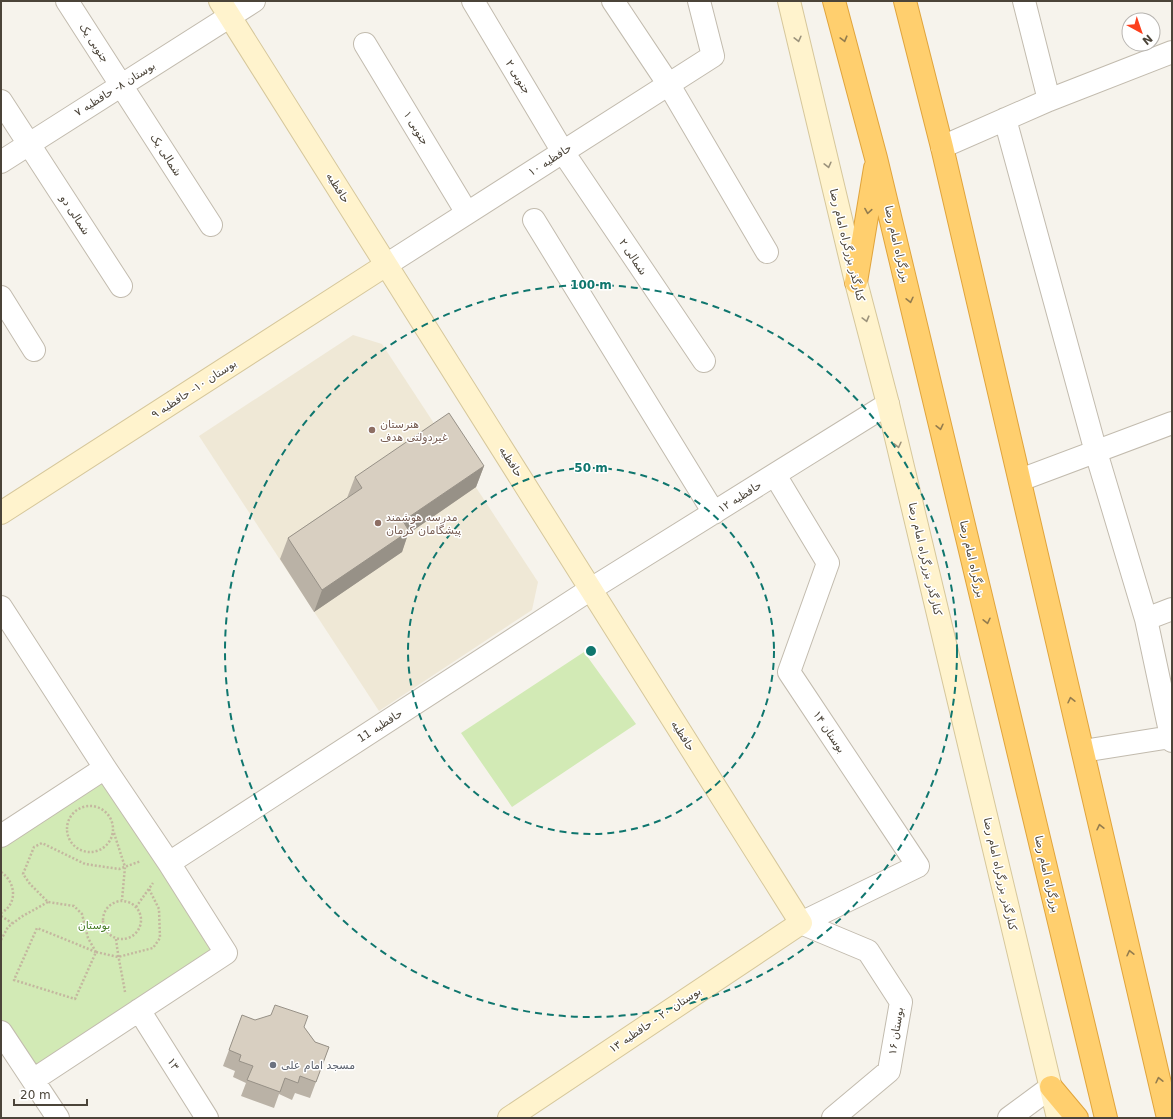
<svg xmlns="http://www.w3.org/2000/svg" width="1173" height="1119" viewBox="0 0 1173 1119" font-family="'DejaVu Sans','Noto Naskh Arabic',sans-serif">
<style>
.education{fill:#efe8d6}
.green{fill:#d2eab5}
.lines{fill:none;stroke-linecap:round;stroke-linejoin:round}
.street-casing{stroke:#c2bbae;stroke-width:24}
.secondary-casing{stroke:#d6c79b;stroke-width:24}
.highway-casing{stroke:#e0a43c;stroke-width:24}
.path{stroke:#c4b79f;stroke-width:2.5;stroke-dasharray:2 2;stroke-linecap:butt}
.street{stroke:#fff;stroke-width:22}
.secondary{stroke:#fff3cd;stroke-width:22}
.highway{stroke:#ffcf6e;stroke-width:22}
.wall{fill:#bab2a6}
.shaded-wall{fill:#979187}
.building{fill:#d8cfc1;stroke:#979187}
.oneway{stroke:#9c937c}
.oneway2{stroke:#937c4e}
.ring{fill:none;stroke:#0f766e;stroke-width:2;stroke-dasharray:7 5}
.education-dot{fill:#8d6e63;stroke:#fff;stroke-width:1.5}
.worship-dot{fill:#6b7280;stroke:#fff;stroke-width:1.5}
.labels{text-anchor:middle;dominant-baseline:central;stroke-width:3;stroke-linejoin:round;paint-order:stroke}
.street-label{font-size:11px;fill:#4b4439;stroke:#fff}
.education-label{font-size:11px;fill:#785e54;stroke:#fff;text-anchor:start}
.park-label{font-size:11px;fill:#4a7f2a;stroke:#fff}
.worship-label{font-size:11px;fill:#5b616d;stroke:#fff;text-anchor:start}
.centre{fill:#0f766e;stroke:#fff;stroke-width:2}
.ring-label{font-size:12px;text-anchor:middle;font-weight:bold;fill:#0f766e;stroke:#fff;stroke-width:3;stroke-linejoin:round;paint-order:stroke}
</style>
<rect width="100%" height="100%" fill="#f6f3ec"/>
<!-- education -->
<path class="education" d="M 353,335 L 382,344 L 538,582 L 532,610 L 379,711 L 199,436 Z"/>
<!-- green -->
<path class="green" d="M 584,652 L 636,724 L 512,807 L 461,733 Z
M 105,771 L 224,953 L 34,1077 L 1,1028 L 1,838 Z"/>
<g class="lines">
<defs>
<path id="street" d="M 67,1 L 211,225
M 473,1 L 563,152 L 704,361
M 613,1 L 669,85 L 767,252
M 1024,1 L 1049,100
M 365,44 L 467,213
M 1,101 L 121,286
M 1005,119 L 1096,452 L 1146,619 L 1172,741
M 942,147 L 1049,100 L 1172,52
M 1,162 L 254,1
M 534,220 L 714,513
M 386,265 L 713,56 L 699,1
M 1,297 L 34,350
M 775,475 L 828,563 L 789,672 L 918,866 L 801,923
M 1020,480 L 1172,423
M 1,607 L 105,768
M 1146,619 L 1172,609
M 1083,751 L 1171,737
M 1,836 L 105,768 L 169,863 L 226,953 L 33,1080
M 169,863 L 591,589 L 888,404
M 801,923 L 868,951 L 901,1002 L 889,1071 L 833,1118
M 139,1010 L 207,1118
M 1,1032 L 58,1118
M 1009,1118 L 1051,1087"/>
<path id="secondary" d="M 220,1 L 801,923 L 509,1118
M 789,1 L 856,282 L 888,404 L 1058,1118
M 1,513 L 386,265"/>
<path id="highway" d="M 834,1 L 876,158 L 1106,1118
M 905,1 L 942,147 L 1168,1118
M 856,282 L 875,168
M 1051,1087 L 1077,1118"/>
</defs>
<!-- street casing -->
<use href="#street" class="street-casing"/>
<!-- secondary casing -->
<use href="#secondary" class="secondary-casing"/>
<!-- highway casing -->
<use href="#highway" class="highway-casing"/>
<!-- path -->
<path class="path" d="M67 829a23 23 0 1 1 46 0a23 23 0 1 1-46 0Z
M 114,833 L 125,867 L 122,900
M 1,872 C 16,882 18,904 1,913
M103 920a19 19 0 1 1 38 0a19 19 0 1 1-38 0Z
M 136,907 L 153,883
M 1,916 L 12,923
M 116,939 C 118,957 122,974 125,992
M 1,940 L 8,927 L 21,917 L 48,902
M 96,952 L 37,928 L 14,980 L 75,999 L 96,952 L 118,957 L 153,948 L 160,938 L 159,909 L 149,889
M 96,952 L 88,938 L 82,914 L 74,906 L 48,902 L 30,884 L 23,874 L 34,847 L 42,843 L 85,864 L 119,869 L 141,861"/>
<!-- street -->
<use href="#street" class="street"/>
<!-- secondary -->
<use href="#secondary" class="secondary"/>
<!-- highway -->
<use href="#highway" class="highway"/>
</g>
<!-- wall -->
<path class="wall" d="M 484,466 L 476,487 L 408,534 L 402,552 L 314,612 L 280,559 L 288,538 L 347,498 L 355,477 Z
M 242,1015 L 255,1020 L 304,1027 L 315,1042 L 329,1047 L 310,1098 L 295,1093 L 292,1100 L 279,1094 L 274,1108 L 241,1096 L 246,1083 L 233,1077 L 235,1071 L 223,1066 Z"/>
<!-- shaded-wall -->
<path class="shaded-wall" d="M 484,466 L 476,487 L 408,534 L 402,552 L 314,612 L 322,590 L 403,521 Z"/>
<!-- building -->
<path class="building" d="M 449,413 L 484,466 L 403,521 L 409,531 L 322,590 L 288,538 L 362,488 L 355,477 Z
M 275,1005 L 308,1016 L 304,1027 L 315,1042 L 329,1047 L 316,1082 L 300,1076 L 298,1083 L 285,1078 L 280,1092 L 247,1080 L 253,1066 L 239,1061 L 241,1055 L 229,1050 L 242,1015 L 255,1020 L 271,1015 Z"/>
<!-- one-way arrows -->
<defs><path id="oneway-chevron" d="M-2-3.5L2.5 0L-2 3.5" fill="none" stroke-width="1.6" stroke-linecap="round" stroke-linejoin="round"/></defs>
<g class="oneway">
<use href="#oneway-chevron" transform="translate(798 39) rotate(76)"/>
<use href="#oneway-chevron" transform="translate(828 165) rotate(76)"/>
<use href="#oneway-chevron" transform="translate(866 319) rotate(75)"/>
<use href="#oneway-chevron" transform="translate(898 445) rotate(77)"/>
</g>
<g class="oneway2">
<use href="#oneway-chevron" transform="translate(844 39) rotate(75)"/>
<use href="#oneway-chevron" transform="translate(868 211) rotate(99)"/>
<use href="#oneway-chevron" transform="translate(910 300) rotate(77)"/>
<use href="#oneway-chevron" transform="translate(940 427) rotate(77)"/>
<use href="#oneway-chevron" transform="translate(987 621) rotate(77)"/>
<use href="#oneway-chevron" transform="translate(1071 700) rotate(-103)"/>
<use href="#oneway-chevron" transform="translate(1100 827) rotate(-103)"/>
<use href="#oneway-chevron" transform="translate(1130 953) rotate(-103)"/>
<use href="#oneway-chevron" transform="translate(1159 1080) rotate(-103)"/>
</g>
<!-- distance rings -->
<g class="ring">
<circle cx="591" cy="651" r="183"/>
<circle cx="591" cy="651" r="366"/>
</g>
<!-- markers -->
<g class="education-dot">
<circle cx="372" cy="430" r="4"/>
<circle cx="378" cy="523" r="4"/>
</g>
<circle class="worship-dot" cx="273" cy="1065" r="4"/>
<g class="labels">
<!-- street labels -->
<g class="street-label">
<text transform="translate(94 43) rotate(57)">جنوبی یک</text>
<text transform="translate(518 77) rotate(59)">۲ جنوبی</text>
<text transform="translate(115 89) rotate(-32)">بوستان ۸- حافظیه ۷</text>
<text transform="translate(416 128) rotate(59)">۱ جنوبی</text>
<text transform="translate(166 155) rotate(57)">شمالی یک</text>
<text transform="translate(550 160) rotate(-33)">حافظیه ۱۰</text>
<text transform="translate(338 188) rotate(58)">حافظیه</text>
<text transform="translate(75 215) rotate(57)">شمالی دو</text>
<text transform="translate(897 244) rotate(77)">بزرگراه امام رضا</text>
<text transform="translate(847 245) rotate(76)">کنارگذر بزرگراه امام رضا</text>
<text transform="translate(633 257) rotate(56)">۲ شمالی</text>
<text transform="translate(194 389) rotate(-33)">بوستان ۱۰- حافظیه ۹</text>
<text transform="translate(511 462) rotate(58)">حافظیه</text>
<text transform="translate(740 497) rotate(-32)">حافظیه ۱۲</text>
<text transform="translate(925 559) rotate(77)">کنارگذر بزرگراه امام رضا</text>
<text transform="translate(972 559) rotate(77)">بزرگراه امام رضا</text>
<text transform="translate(380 726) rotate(-33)">حافظیه 11</text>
<text transform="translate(829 732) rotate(56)">بوستان ۱۴</text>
<text transform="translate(683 736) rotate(58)">حافظیه</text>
<text transform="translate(1000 874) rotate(77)">کنارگذر بزرگراه امام رضا</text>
<text transform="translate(1047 874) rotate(77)">بزرگراه امام رضا</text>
<text transform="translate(655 1020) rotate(-34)">بوستان ۲۰ - حافظیه ۱۳</text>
<text transform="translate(896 1031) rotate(-81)">بوستان ۱۶</text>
<text transform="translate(173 1064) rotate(58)">۱۳</text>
</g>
<!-- education labels -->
<g class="education-label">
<text x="380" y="424">هنرستان<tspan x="380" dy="13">غیردولتی هدف</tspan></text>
<text x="386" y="517">مدرسه هوشمند<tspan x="386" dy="13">پیشگامان کرمان</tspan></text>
</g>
<!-- park labels -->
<g class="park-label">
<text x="94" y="925">بوستان</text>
</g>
<!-- worship labels -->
<g class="worship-label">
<text x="281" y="1065">مسجد امام علی</text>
</g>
</g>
<circle cx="591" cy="651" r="6" class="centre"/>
<g class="ring-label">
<text x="591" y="289">100 m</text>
<text x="591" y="472">50 m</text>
</g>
<!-- border -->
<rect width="1173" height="1119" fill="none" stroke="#4b4439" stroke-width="4"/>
<!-- north arrow -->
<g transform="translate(1141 32) rotate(140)"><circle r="19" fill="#ffffff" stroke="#b7b4b0"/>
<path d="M0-3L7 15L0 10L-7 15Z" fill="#fc3f1d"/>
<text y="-6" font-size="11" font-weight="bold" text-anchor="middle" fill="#4b4439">N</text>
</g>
<!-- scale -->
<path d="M14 1099v6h73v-6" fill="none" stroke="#4b4439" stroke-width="2"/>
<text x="20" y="1099" font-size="12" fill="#4b4439" stroke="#ffffff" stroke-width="3" paint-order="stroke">20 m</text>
</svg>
